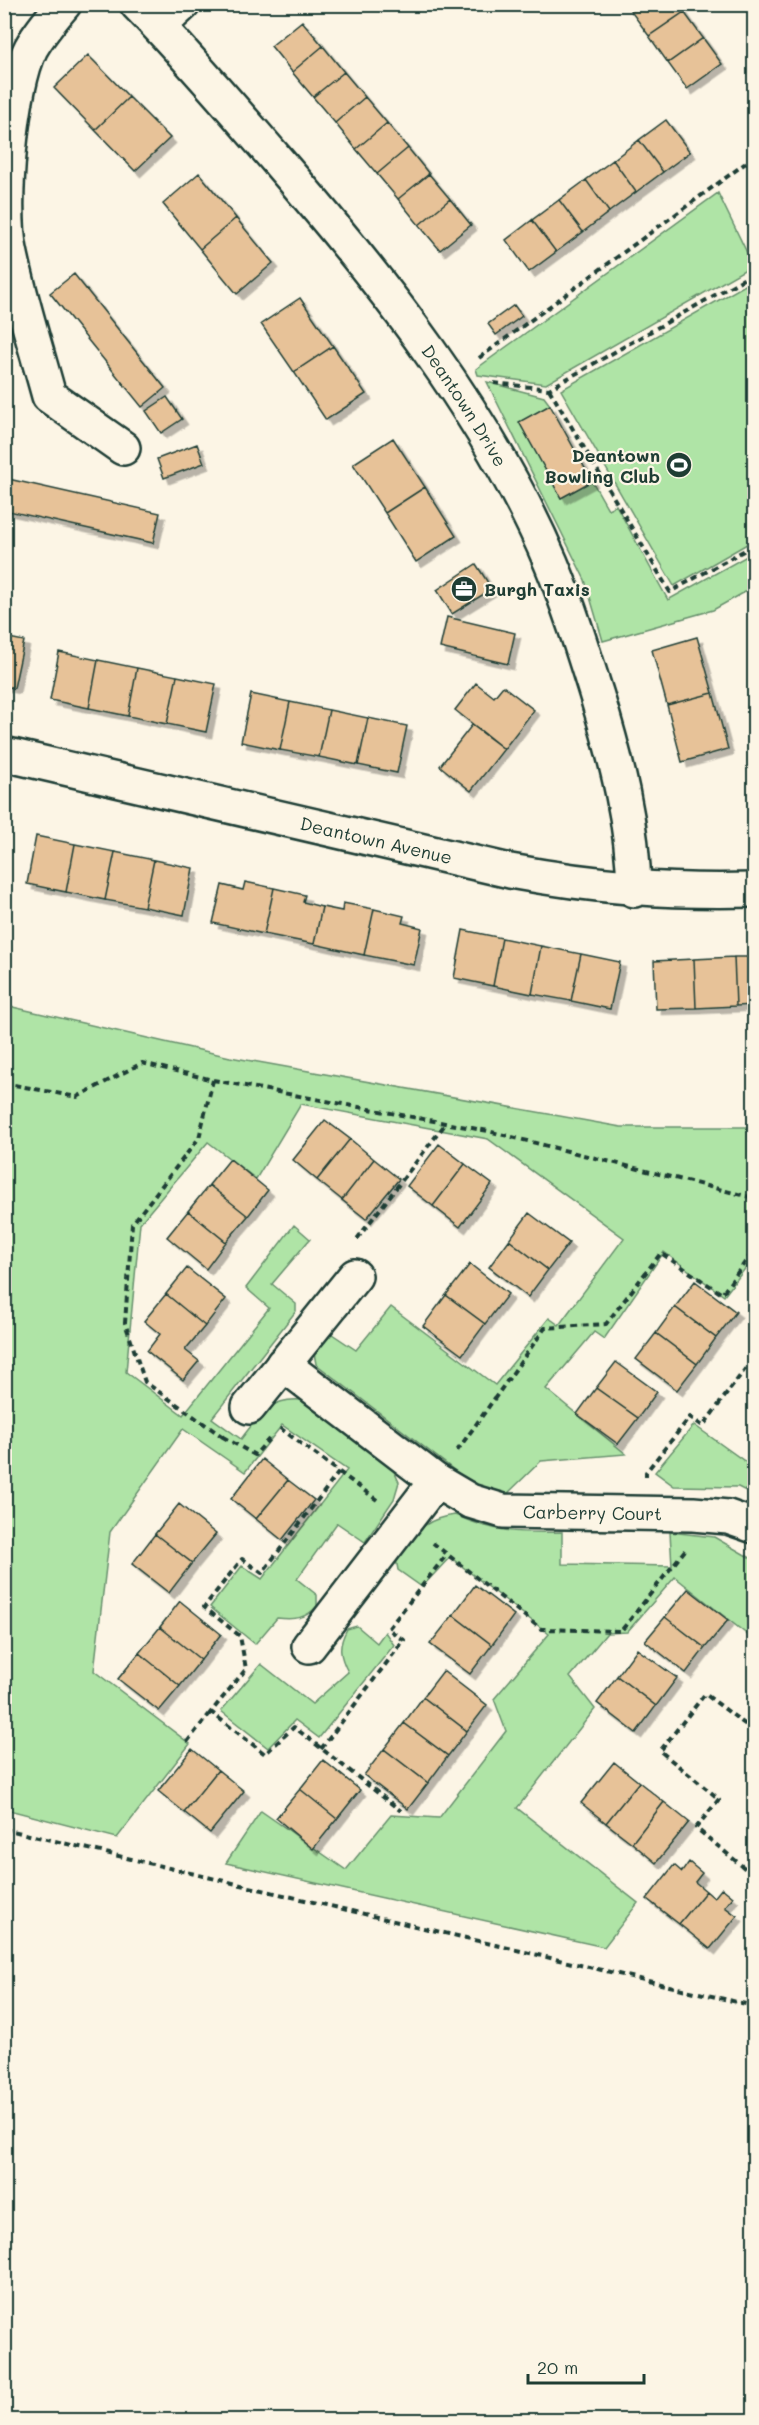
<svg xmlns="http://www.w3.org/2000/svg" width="759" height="2425" viewBox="0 0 759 2425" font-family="Mali,sans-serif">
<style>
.green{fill:#afe4a6;stroke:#67906d;stroke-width:1.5}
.building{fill:#e7c298;stroke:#1f3d34;stroke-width:1.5;filter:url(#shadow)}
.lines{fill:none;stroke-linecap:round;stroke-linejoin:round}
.minor-casing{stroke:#1f3d34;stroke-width:38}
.path{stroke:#1f3d34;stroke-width:4;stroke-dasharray:6 4.5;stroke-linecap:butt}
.minor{stroke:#fcf5e5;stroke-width:33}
.labels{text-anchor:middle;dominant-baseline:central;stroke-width:4.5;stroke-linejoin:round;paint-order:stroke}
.street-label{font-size:18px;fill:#1f3d34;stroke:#fcf5e5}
.poi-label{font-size:18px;font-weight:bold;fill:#1f3d34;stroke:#fcf5e5;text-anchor:end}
</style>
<defs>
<filter id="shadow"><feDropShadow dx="5.5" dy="5.5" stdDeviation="0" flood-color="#0004"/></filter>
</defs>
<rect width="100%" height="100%" fill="#fcf5e5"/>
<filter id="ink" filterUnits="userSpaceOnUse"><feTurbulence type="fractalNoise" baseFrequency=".0167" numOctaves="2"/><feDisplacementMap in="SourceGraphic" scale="12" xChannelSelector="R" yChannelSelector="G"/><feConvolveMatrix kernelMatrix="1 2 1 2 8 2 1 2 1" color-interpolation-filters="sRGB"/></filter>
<g filter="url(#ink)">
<!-- green -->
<path class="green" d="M 718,193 L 753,265 L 546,384 L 478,375 L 476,369 Z
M 754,280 L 754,540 L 674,586 L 561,390 Z
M 487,382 L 544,397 L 550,405 L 520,422 L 561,498 L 592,481 L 608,509 L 616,505 L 668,600 L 754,552 L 754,587 L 713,610 L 603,641 L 585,580 Z
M 4,1005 L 230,1057 L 621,1127 L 754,1127 L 754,1257 L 724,1296 L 664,1252 L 604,1339 L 594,1332 L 546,1389 L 626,1454 L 541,1461 L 506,1495 L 471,1483 L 316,1364 L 314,1353 L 326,1330 L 356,1350 L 391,1307 L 495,1385 L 549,1318 L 559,1325 L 624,1238 L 488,1139 L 301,1104 L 256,1179 L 208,1142 L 140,1223 L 126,1372 L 183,1415 L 269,1308 L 246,1288 L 294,1225 L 310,1239 L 272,1284 L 296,1304 L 296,1311 L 212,1418 L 241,1439 C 259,1416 269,1397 302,1400 L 392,1467 L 399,1482 L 394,1499 L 365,1542 L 337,1523 L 297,1579 L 317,1595 L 317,1606 C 306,1619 294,1620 277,1618 L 255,1644 L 210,1607 L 242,1566 L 262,1579 L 347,1470 L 282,1425 L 245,1472 L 183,1429 L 110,1532 L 94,1671 L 190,1744 L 117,1838 L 5,1809 Z
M 694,1425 L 754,1468 L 754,1495 L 738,1487 L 674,1486 L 655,1472 Z
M 455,1515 C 496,1533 518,1533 562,1532 L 562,1564 L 672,1566 L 670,1532 L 714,1537 L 754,1560 L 754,1640 L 675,1577 L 627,1632 L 607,1633 L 570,1677 L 595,1709 L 517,1808 L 638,1903 L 604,1947 L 226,1863 L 261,1811 L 346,1870 L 391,1815 L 439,1818 L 506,1731 L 494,1699 L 549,1634 L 450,1557 L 422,1587 L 398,1570 L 396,1559 C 416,1534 421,1519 455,1515 Z
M 357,1626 L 377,1643 L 385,1632 L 394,1645 L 319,1738 L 295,1720 L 268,1748 L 221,1711 L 261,1664 L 312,1704 L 348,1672 C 339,1655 338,1646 347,1629 Z"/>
<!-- building -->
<path class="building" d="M 638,4 L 679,4 L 684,12 L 649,36 L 630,10 Z
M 684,12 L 703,38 L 668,63 L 649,36 Z
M 302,21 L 323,46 L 292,72 L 271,46 Z
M 703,38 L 722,64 L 687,89 L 668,63 Z
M 323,46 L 344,72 L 313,97 L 292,72 Z
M 88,55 L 129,97 L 95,130 L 54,88 Z
M 344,72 L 365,97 L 335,123 L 313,97 Z
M 129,97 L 170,138 L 135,171 L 95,130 Z
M 365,97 L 387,123 L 356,149 L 335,123 Z
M 666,120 L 690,152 L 663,172 L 639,140 Z
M 387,123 L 408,148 L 377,174 L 356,149 Z
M 639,140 L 663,172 L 636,192 L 613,160 Z
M 408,148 L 429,174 L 398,199 L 377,174 Z
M 613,160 L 636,192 L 609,212 L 586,180 Z
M 199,173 L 236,218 L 200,249 L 163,204 Z
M 429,174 L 450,199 L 419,225 L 398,199 Z
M 586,180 L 609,212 L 583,232 L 559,200 Z
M 450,199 L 471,225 L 440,250 L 419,225 Z
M 559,200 L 583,232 L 556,252 L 532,220 Z
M 236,218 L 273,263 L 237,294 L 200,249 Z
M 532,220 L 556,252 L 529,272 L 506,240 Z
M 74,274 L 165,388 L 142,407 L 50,293 Z
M 300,298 L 333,346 L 294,372 L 261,324 Z
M 514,305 L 522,316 L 496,335 L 488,324 Z
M 333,346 L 366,394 L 326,420 L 294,372 Z
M 167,397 L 182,419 L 161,433 L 146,411 Z
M 550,405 L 592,481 L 561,498 L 519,422 Z
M 393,438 L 425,487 L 385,513 L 353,464 Z
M 197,444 L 204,463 L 164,478 L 157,459 Z
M 4,478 L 160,513 L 153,543 L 4,510 Z
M 425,487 L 456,536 L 416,562 L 385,513 Z
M 476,564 L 492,589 L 452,614 L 437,590 Z
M 447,617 L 515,633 L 508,664 L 440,648 Z
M 4,637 L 24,641 L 14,688 L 4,686 Z
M 697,637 L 713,693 L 667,705 L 652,650 Z
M 59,652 L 98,660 L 89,708 L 50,700 Z
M 98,660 L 137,668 L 128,716 L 89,708 Z
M 137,668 L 177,676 L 167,724 L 128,716 Z
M 177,676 L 216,684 L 206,732 L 167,724 Z
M 476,683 L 494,697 L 503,686 L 534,710 L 504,749 L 455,710 Z
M 713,693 L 728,749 L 682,762 L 667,705 Z
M 251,694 L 290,702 L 280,750 L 241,742 Z
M 290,702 L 329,710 L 319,757 L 280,750 Z
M 329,710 L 368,718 L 358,765 L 319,757 Z
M 368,718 L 407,726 L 397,773 L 358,765 Z
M 472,725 L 504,749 L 471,791 L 440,766 Z
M 36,836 L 75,844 L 66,892 L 27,884 Z
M 75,844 L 115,852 L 105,900 L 66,892 Z
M 115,852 L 154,860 L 144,907 L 105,900 Z
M 154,860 L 193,868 L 184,915 L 144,907 Z
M 245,882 L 274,888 L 264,934 L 213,923 L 222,885 L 243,890 Z
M 274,888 L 305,895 L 303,902 L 322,907 L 314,944 L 264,934 Z
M 343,903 L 374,909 L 364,955 L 314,944 L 322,907 L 342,911 Z
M 374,909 L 404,916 L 402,923 L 422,928 L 414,965 L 364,955 Z
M 463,930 L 502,938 L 493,986 L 454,978 Z
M 502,938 L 541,946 L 532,994 L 493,986 Z
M 541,946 L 581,954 L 571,1001 L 532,994 Z
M 581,954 L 620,962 L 610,1009 L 571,1001 Z
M 734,957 L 736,1006 L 696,1008 L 694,959 Z
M 734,957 L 754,957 L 754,1005 L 736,1006 Z
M 694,959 L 696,1008 L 656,1009 L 654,961 Z
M 325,1120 L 350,1139 L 317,1180 L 293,1160 Z
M 350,1139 L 374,1159 L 342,1200 L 317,1180 Z
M 439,1144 L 465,1164 L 433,1206 L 407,1186 Z
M 230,1159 L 268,1190 L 248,1216 L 209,1185 Z
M 374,1159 L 399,1179 L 366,1219 L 342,1200 Z
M 465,1164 L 492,1184 L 460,1227 L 433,1206 Z
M 209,1185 L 248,1216 L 226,1242 L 188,1211 Z
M 188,1211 L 226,1242 L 206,1269 L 167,1237 Z
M 529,1213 L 569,1243 L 548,1270 L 509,1240 Z
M 509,1240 L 548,1270 L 528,1297 L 489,1267 Z
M 470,1264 L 508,1294 L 485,1324 L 446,1295 Z
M 187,1268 L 226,1299 L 205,1326 L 166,1294 Z
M 695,1281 L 736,1312 L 716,1338 L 675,1307 Z
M 166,1294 L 205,1326 L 185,1350 L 199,1361 L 183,1380 L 147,1351 L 160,1334 L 144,1321 Z
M 446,1295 L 485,1324 L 462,1355 L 423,1326 Z
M 675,1307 L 716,1338 L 697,1364 L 656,1333 Z
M 656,1333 L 697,1364 L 677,1390 L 636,1359 Z
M 616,1362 L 657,1392 L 638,1418 L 596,1388 Z
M 596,1388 L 638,1418 L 618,1444 L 577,1414 Z
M 262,1459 L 288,1480 L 256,1519 L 231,1499 Z
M 288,1480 L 314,1500 L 282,1540 L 256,1519 Z
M 179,1504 L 216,1534 L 192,1563 L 155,1534 Z
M 155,1534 L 192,1563 L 169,1593 L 132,1564 Z
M 475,1585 L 514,1615 L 492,1645 L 453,1615 Z
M 688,1589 L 728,1620 L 705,1648 L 665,1617 Z
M 180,1601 L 221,1634 L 201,1660 L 160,1627 Z
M 453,1615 L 492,1645 L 470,1674 L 430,1644 Z
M 665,1617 L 705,1648 L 686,1673 L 645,1641 Z
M 160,1627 L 201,1660 L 180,1686 L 139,1653 Z
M 637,1649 L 677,1678 L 656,1706 L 617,1676 Z
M 139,1653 L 180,1686 L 159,1711 L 118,1679 Z
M 443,1671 L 487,1705 L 467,1731 L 423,1697 Z
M 617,1676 L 656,1706 L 636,1733 L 597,1703 Z
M 423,1697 L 467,1731 L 448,1756 L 404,1723 Z
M 404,1723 L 448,1756 L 428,1783 L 384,1749 Z
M 192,1749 L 218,1770 L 184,1812 L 158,1791 Z
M 384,1749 L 428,1783 L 408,1809 L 364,1775 Z
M 323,1760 L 360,1790 L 337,1819 L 300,1789 Z
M 614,1762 L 639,1782 L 606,1823 L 581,1803 Z
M 218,1770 L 244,1791 L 210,1833 L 184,1812 Z
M 639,1782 L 664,1802 L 632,1843 L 606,1823 Z
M 300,1789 L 337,1819 L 313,1849 L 276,1818 Z
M 664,1802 L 689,1822 L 656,1863 L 632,1843 Z
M 689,1862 L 702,1873 L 695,1882 L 706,1891 L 679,1924 L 647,1899 L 674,1865 L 682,1872 Z
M 722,1888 L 733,1897 L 725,1907 L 737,1916 L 710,1949 L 679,1924 L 706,1891 L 714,1898 Z"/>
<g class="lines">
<defs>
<g id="minor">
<path d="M 64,4 C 52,18 40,32 31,48 C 11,86 1,208 10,250 C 20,299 36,348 49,396 L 123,448"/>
<path id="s1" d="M 137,4 C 186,54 231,107 276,159 C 380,279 489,416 551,563 C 569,606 583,651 597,696 C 616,759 633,823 634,890"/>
<path d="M 159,26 L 183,4"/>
<path id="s2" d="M 4,754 L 510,871 C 597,887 666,892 754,890"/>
<path id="s3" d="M 283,1364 L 436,1481 L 470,1501 L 503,1511 L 693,1514 L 728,1517 L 754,1526"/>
<path d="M 249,1407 L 355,1276"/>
<path d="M 309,1646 L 436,1481"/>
</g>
</defs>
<!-- minor casing -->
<use href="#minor" class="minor-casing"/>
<!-- path -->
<path class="path" d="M 479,358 L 754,157
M 494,383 L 549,389 L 754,273
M 549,389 L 670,592 L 754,545
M 213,1080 L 199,1138 L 132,1224 L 125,1323 L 145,1382 L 223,1437 L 224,1436
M 4,1083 L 77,1097 L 142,1063 L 213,1080 L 488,1131 L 754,1198
M 357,1239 L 446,1123
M 280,1428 L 377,1500
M 223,1437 L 255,1455 L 269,1439
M 457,1451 L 545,1328 L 606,1324 L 661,1253 L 722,1294 L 754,1250
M 339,1472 L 262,1573 L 242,1559 L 204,1607 L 240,1636 L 246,1669 L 211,1712 L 265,1754 L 294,1727 L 401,1811
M 646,1477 L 646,1472 L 690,1417 L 703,1426 L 754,1357
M 433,1543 L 541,1629 L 621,1631 L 686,1549
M 754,1731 L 705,1694 L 660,1751 L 719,1799 L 696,1828 L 753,1875 L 754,1872
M 187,1742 L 211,1712
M 321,1749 L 404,1640 L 388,1629 L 447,1554
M 4,1829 L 754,2006"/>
<!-- minor -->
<use href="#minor" class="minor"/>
</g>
</g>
<!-- icons -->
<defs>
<symbol id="stadium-disc" viewBox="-11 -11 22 22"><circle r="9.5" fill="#1f3d34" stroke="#fcf5e5"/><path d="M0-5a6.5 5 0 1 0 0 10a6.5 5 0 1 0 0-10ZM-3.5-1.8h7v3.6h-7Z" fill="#fff"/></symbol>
<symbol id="office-disc" viewBox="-11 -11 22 22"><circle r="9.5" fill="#1f3d34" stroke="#fcf5e5"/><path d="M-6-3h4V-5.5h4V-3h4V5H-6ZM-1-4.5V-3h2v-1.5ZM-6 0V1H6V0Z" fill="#fff"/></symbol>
</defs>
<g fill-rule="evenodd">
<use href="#stadium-disc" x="664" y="450" width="30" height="30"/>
<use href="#office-disc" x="449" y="574" width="30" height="30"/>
</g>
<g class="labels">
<!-- street labels -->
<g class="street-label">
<text stroke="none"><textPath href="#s1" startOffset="519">Deantown Drive</textPath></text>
<text stroke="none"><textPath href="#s2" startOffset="382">Deantown Avenue</textPath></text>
<text stroke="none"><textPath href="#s3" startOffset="356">Carberry Court</textPath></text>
</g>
<!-- poi labels -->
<g class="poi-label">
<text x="660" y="455">Deantown<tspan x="660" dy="21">Bowling Club</tspan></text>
<text x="484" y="589" text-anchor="start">Burgh Taxis</text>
</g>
</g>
<!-- margin -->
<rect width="759" height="2425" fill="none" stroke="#fcf5e5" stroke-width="24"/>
<rect x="12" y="12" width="735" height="2401" fill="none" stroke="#1f3d34" stroke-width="2" filter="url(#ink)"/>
<!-- scale -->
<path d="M528 2374v9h116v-9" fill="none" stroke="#1f3d34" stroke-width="3"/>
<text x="537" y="2374" font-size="18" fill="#1f3d34" stroke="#fcf5e5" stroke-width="4.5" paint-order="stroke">20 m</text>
</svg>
